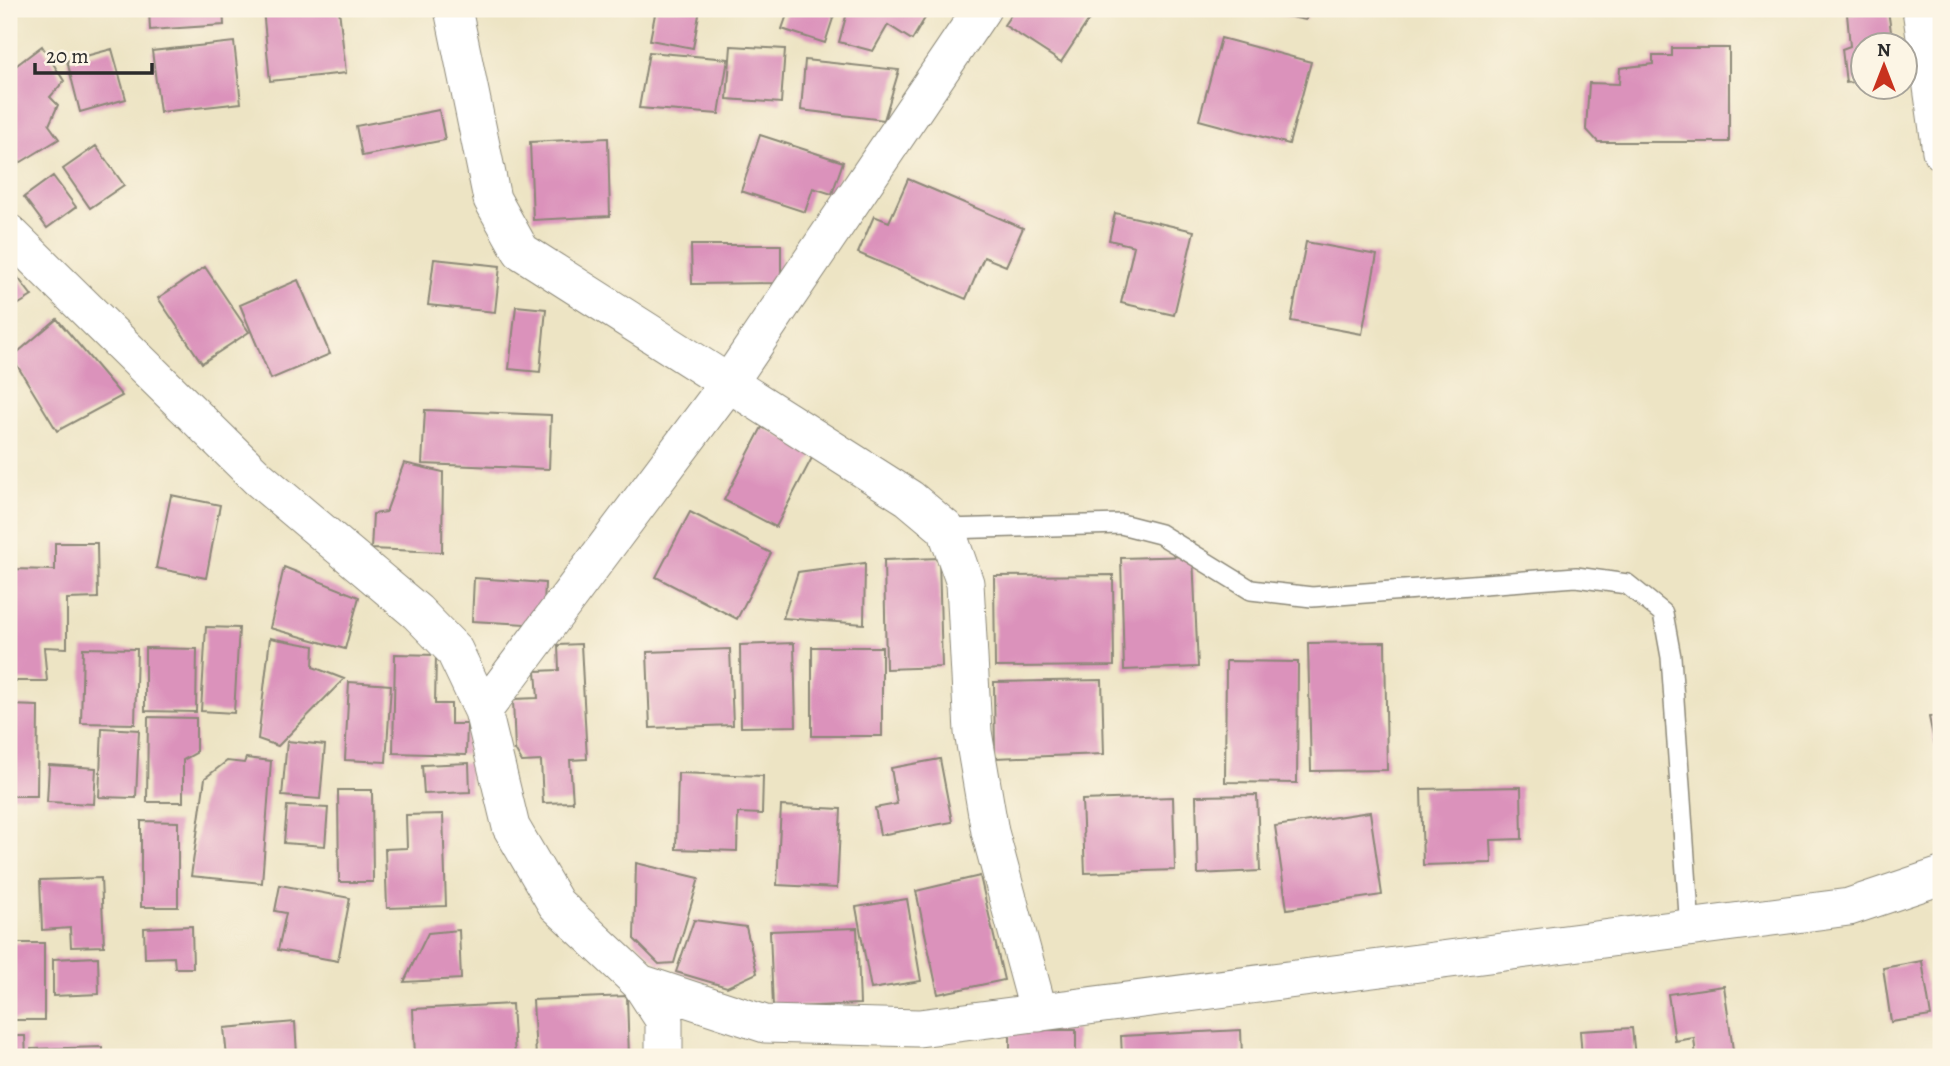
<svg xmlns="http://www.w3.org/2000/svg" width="1950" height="1066" viewBox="0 0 1950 1066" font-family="Alegreya,serif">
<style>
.building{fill:#db92bb}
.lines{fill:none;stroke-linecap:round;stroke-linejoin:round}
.lane-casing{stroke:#8c8878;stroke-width:22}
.street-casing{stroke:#8c8878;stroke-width:39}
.lane{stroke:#fff;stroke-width:19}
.street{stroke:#fff;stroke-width:37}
</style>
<rect width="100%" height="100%" fill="#fcf5e5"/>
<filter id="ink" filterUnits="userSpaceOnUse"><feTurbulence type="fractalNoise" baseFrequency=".0143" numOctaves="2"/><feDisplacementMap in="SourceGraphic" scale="14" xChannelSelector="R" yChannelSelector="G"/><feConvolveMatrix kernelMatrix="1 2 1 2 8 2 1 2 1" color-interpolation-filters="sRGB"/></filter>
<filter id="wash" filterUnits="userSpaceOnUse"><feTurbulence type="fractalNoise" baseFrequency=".00686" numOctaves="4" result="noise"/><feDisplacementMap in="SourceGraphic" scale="28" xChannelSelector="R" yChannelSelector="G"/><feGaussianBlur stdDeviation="1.57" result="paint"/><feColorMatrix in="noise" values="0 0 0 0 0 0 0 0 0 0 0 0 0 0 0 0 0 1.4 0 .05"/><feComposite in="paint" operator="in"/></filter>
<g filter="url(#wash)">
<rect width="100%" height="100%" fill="#ede4c4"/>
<g id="blocks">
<!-- building -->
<path class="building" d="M 149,9 L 223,9 L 224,25 L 150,30 Z
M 263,9 L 339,9 L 346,73 L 270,81 Z
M 656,9 L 700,9 L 693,48 L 650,40 Z
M 789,9 L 836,9 L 825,43 L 782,29 Z
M 862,9 L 920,9 L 928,13 L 912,40 L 888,25 L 873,51 L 839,42 L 847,13 L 859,13 Z
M 1015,9 L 1096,9 L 1061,62 L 1004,25 Z
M 1251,9 L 1308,9 L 1306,20 Z
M 1888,10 L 1893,46 L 1862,46 L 1862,81 L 1846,83 L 1842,49 L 1850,46 L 1847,14 Z
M 1221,38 L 1311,62 L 1289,144 L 1199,120 Z
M 234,42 L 241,103 L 160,112 L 152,51 Z
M 42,46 L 64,81 L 50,97 L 58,105 L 49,125 L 59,139 L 18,164 L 9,150 L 9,71 Z
M 731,46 L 785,49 L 781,103 L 727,99 Z
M 1672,48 L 1729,48 L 1729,142 L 1598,142 L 1586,129 L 1589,83 L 1619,84 L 1620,68 L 1653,64 L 1653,56 L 1672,56 Z
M 112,49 L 126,99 L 80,112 L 67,61 Z
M 649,52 L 728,59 L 719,114 L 639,108 Z
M 805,60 L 899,70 L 884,120 L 801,110 Z
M 439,110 L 445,140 L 362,156 L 356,126 Z
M 760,135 L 843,162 L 832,194 L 813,188 L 805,212 L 741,191 Z
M 608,138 L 610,216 L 533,220 L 530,142 Z
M 96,146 L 124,185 L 90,208 L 63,169 Z
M 53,176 L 76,207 L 47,228 L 24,197 Z
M 908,179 L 1023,228 L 1006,266 L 984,257 L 966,299 L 858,253 L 874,216 L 889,222 Z
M 1115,213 L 1194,231 L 1174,315 L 1121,303 L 1134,246 L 1109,240 Z
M 1306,242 L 1377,255 L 1362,334 L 1291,321 Z
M 691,245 L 781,245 L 781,283 L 692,284 Z
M 434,259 L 500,266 L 495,312 L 428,305 Z
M 9,266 L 32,296 L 9,310 Z
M 205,267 L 249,332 L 202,363 L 158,298 Z
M 298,280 L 330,354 L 271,379 L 240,305 Z
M 516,306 L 546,309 L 540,372 L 509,369 Z
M 57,319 L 122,396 L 57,431 L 12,357 Z
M 425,410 L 551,415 L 549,469 L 422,464 Z
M 762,427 L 814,454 L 776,527 L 724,500 Z
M 404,463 L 443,472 L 442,552 L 371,549 L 373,514 L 386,512 Z
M 171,495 L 220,505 L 206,578 L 156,568 Z
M 690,512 L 771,553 L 737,619 L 656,577 Z
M 55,543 L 97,543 L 98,598 L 67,599 L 67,648 L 44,647 L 47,681 L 10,681 L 9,569 L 55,570 Z
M 1193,556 L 1198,667 L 1124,670 L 1121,558 Z
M 939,558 L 942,667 L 886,669 L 884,560 Z
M 865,563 L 864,624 L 783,618 L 798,572 Z
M 284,567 L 359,597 L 345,649 L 270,628 Z
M 1113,575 L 1114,666 L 995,667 L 994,576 Z
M 474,578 L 545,583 L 543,625 L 472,621 Z
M 206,627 L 239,628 L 234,713 L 201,711 Z
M 270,638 L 314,646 L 313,667 L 344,679 L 278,746 L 258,739 Z
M 1385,642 L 1387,770 L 1311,771 L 1308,643 Z
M 794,643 L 796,726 L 741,727 L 740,645 Z
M 581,644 L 587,759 L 570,760 L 573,802 L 543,803 L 541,761 L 522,762 L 515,750 L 513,699 L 538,698 L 536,671 L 559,670 L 558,645 Z
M 812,647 L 882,647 L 882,736 L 812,736 Z
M 83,648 L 137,649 L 135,724 L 81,723 Z
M 145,648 L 197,649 L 196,712 L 145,711 Z
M 730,649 L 733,725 L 650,728 L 647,652 Z
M 395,654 L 436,655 L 435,704 L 451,704 L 451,724 L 467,724 L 466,755 L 393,753 Z
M 1226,661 L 1298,662 L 1297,783 L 1225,782 Z
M 1102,680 L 1104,754 L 995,758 L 994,682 Z
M 349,682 L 391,685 L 386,762 L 345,760 Z
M 9,705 L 38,706 L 37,796 L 9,796 Z
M 1941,715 L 1941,769 L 1940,769 L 1929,717 Z
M 148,717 L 196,718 L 196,753 L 183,760 L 183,802 L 147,802 Z
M 102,728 L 139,730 L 136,798 L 99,797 Z
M 287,741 L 325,745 L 320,799 L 282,796 Z
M 246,758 L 271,761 L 262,883 L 191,876 L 205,778 L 227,761 L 244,763 Z
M 940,759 L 952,822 L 880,835 L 875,808 L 897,804 L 891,768 Z
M 469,763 L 470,792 L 424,794 L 422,765 Z
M 49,765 L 96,768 L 94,804 L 47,802 Z
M 678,773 L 763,776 L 762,814 L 738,813 L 737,851 L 676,849 Z
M 1521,787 L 1522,839 L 1491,840 L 1492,863 L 1423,865 L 1421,789 Z
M 338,790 L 372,790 L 373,882 L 339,882 Z
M 1257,795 L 1260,871 L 1198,874 L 1196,796 Z
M 1173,797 L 1175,870 L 1085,873 L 1082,800 Z
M 287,806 L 328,808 L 325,846 L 284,843 Z
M 781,806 L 841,809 L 837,888 L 777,885 Z
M 1370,812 L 1382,895 L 1287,909 L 1275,826 Z
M 443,814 L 446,906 L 387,908 L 385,849 L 407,848 L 406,815 Z
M 141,821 L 178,822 L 178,907 L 141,907 Z
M 636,863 L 699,878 L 674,963 L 659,964 L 634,939 Z
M 980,876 L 1004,980 L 938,994 L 916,891 Z
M 101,878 L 104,946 L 71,947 L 70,928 L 42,930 L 40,880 Z
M 280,885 L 350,898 L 338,961 L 278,950 L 286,913 L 275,911 Z
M 907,899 L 921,981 L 871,989 L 856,907 Z
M 694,920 L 746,927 L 757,973 L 727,987 L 676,972 Z
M 192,926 L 193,968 L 175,968 L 174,957 L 145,958 L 144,928 Z
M 857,928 L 860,1004 L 773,1008 L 770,931 Z
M 459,930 L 461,979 L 404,982 L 428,933 Z
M 11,943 L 44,943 L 44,1020 L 11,1020 Z
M 98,957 L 99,994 L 53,996 L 53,959 Z
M 1922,961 L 1931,1016 L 1891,1022 L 1883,968 Z
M 1724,986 L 1734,1057 L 1696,1057 L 1694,1038 L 1675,1041 L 1668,994 Z
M 627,996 L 629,1057 L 536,1057 L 533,1000 Z
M 512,1004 L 515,1057 L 415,1057 L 413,1009 Z
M 295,1022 L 297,1055 L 227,1057 L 224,1028 Z
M 1632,1028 L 1635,1057 L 1582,1057 L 1580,1031 Z
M 1010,1030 L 1076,1030 L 1076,1057 L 1010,1057 Z
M 1241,1030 L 1242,1057 L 1122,1057 L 1121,1036 Z
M 9,1036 L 25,1036 L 26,1057 L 9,1057 Z
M 102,1047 L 102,1057 L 31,1057 L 31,1049 Z"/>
</g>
</g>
<g filter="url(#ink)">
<use href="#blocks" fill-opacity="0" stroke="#8c8878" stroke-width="2"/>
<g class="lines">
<defs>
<path id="lane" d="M 946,529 L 1121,524 L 1160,534 L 1251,590 L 1312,597 L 1576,577 L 1627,584 L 1663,613 L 1671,657 L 1690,929"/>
<path id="street" d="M 453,9 L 492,199 L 521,251 L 909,498 L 946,529 L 965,583 L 973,732 L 990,832 L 1039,1013
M 1921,9 L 1941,151
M 9,233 L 258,478 L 417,612 L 454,650 L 483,711 L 728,384 L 982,9
M 483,711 L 511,827 L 556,904 L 640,983 L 664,1020 L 664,1057
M 640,983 L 765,1024 L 919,1028 L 1849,907 L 1941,876"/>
</defs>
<!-- lane casing -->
<use href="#lane" class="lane-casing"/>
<!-- street casing -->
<use href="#street" class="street-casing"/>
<!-- lane -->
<use href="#lane" class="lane"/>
<!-- street -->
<use href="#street" class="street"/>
</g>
</g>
<!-- margin -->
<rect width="1950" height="1066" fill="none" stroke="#fcf5e5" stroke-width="35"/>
<!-- north arrow -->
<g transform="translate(1884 66)"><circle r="33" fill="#fcf5e5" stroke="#a8a49b" stroke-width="2"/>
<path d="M0-5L12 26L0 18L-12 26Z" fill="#c8321e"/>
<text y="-10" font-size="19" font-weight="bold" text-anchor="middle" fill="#2b2b2b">N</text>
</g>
<!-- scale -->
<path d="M35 63v10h117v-10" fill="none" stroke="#2b2b2b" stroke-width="3.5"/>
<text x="46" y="63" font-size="21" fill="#2b2b2b" stroke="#fcf5e5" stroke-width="5" paint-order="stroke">20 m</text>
</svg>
